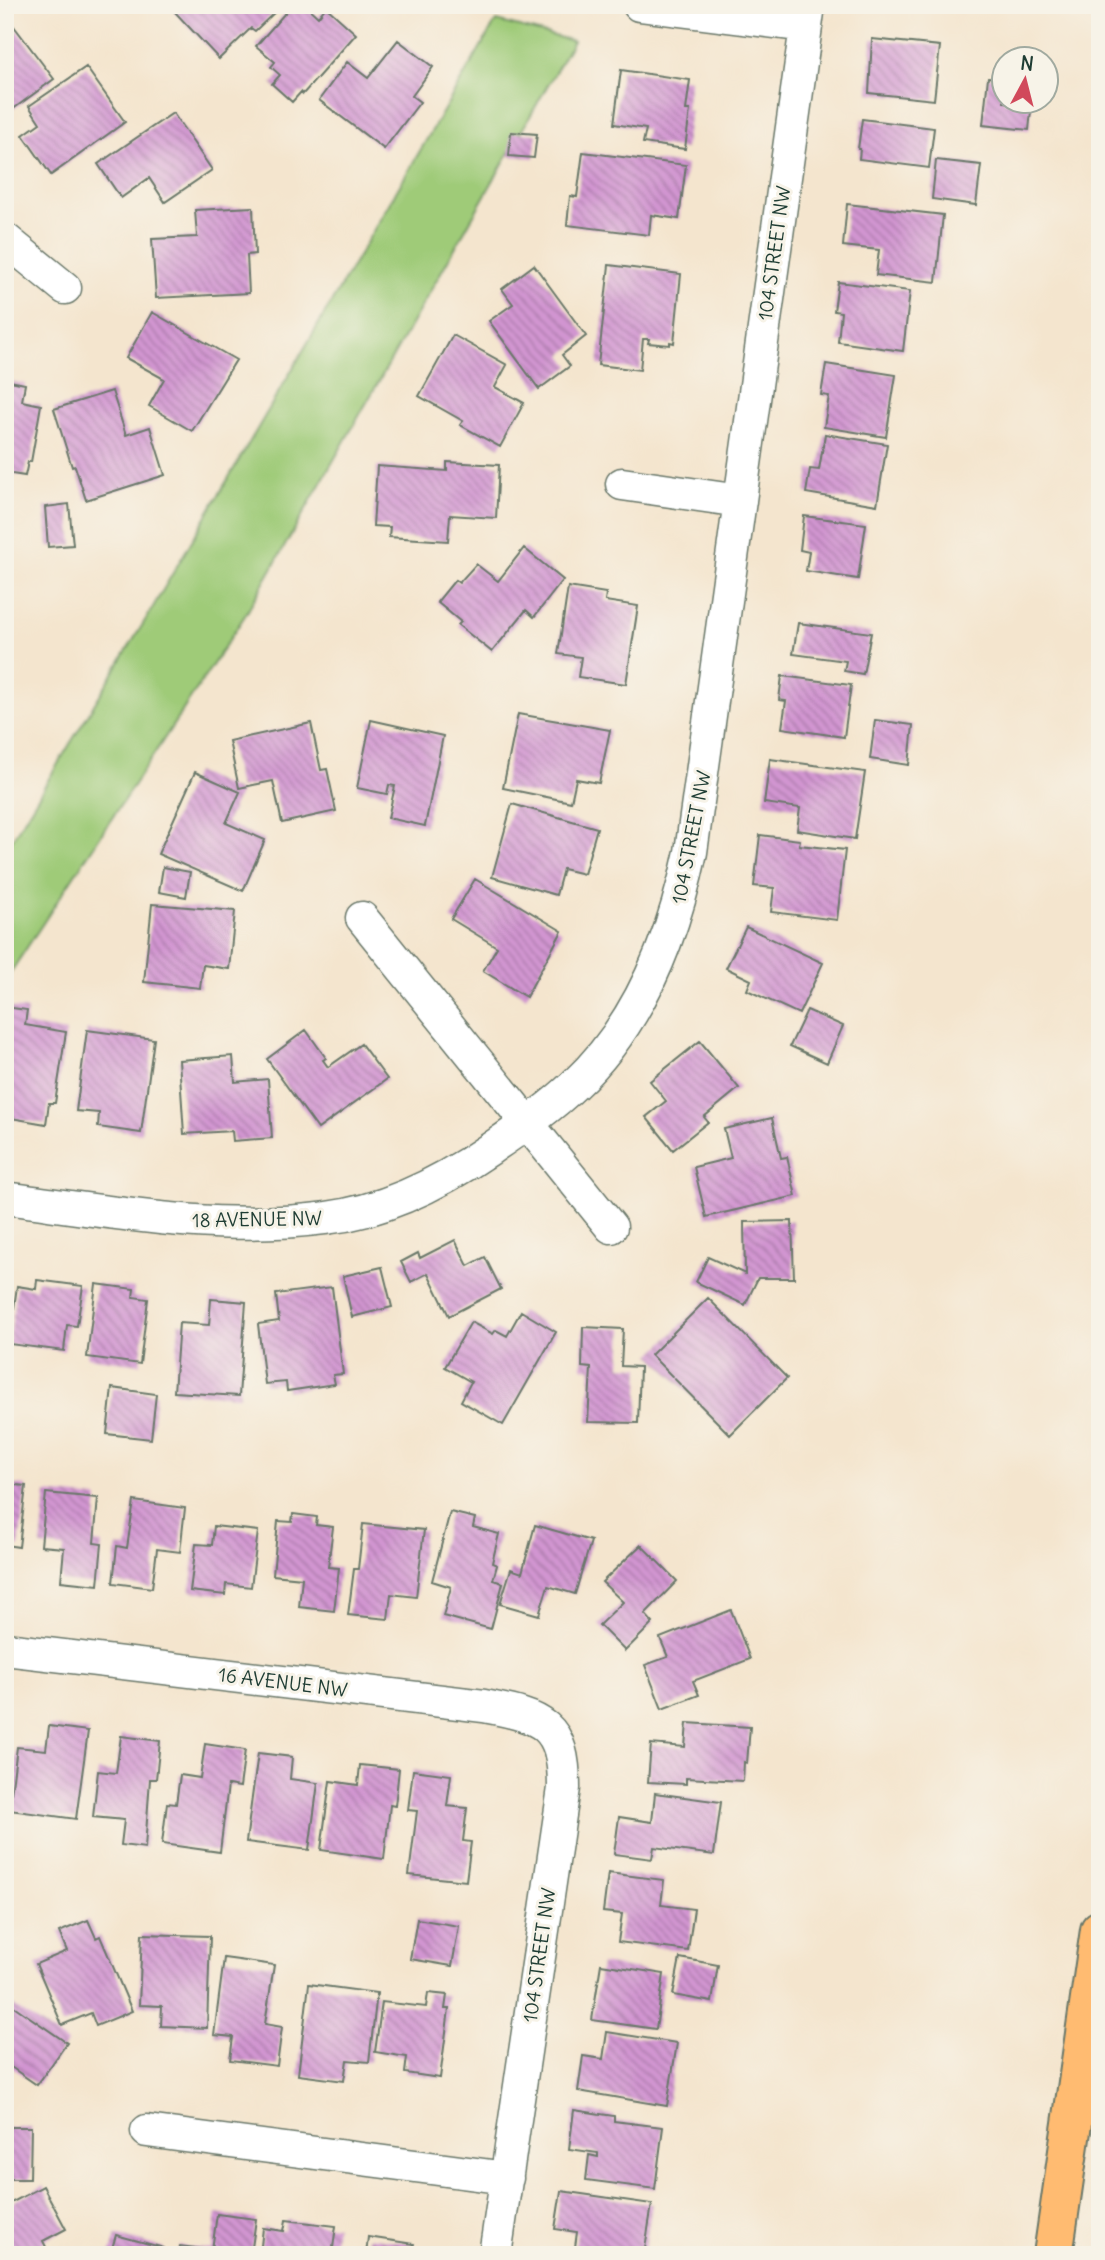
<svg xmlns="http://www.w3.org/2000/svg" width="1105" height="2260" viewBox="0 0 1105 2260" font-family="Delius,sans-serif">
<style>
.grass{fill:#9fcb78;stroke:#5f8456;stroke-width:2}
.building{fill:url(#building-back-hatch)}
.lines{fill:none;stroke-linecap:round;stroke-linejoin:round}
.minor-casing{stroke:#6a786a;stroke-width:35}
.motorway-casing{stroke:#6a786a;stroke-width:42}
.minor{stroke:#fff;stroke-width:32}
.motorway{stroke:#ffbb71;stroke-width:38}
.labels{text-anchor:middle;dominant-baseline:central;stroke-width:6;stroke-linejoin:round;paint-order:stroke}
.street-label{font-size:19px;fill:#1f3d34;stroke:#f7f3e8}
</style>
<defs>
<pattern id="building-back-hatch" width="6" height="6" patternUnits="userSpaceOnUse" patternTransform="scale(1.75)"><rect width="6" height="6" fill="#d295d1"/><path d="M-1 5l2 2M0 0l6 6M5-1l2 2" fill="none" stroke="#aa7baa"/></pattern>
</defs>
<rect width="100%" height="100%" fill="#f7f3e8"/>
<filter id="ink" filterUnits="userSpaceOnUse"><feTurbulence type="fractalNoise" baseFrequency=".0143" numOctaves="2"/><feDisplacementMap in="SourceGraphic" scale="14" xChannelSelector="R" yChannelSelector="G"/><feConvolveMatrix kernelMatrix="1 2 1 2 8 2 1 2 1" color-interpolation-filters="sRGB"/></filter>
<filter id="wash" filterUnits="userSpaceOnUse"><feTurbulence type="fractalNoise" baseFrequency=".00686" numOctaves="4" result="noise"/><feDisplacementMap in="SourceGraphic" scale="28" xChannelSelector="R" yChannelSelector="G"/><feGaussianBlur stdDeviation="1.57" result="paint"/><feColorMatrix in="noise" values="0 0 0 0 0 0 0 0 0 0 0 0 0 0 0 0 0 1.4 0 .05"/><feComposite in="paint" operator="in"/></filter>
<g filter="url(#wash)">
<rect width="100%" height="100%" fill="#f4e5ce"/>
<!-- grass -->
<path class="grass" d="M 496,21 L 573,41 L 246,614 L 5,981 L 5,851 L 146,619 Z"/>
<g id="blocks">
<!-- building -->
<path class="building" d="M 180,5 L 271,5 L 276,11 L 255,31 L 251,28 L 219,59 L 174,11 Z
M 292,5 L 305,5 L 318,17 L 326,7 L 356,34 L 303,94 L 301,92 L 292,102 L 272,84 L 280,75 L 271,67 L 275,62 L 256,46 Z
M 7,17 L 54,79 L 5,115 L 5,18 Z
M 872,39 L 940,46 L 934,100 L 869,93 Z
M 398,40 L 433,67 L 412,96 L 420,102 L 384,149 L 319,100 L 347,62 L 368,78 Z
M 86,67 L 125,122 L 51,175 L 23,135 L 40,123 L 29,106 Z
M 621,70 L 690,80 L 686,110 L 690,110 L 685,149 L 643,143 L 646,129 L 614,124 Z
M 988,77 L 1004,79 L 1004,102 L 1032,102 L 1029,130 L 983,125 Z
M 173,113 L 212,170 L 165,202 L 149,178 L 121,198 L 98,164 Z
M 862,119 L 934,128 L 929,168 L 859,159 L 860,149 L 858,149 Z
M 511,132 L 537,134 L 534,158 L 509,156 Z
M 583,152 L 686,165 L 679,219 L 651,215 L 649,235 L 567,225 L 570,196 L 577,197 Z
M 936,160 L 981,165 L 976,205 L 932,199 Z
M 847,204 L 943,215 L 936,282 L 876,275 L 879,250 L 843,246 Z
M 253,207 L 255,254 L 247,255 L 249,293 L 156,298 L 152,239 L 197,237 L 195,210 Z
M 534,265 L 586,336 L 562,355 L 570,366 L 539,389 L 489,321 L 513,304 L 502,289 Z
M 609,265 L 681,274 L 674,343 L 670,342 L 670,345 L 648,343 L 649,339 L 643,339 L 640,370 L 598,365 Z
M 838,282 L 910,291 L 903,351 L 838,342 L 841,312 L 834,311 Z
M 152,312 L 236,360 L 192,431 L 149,406 L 164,379 L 126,358 Z
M 453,335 L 507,365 L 495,387 L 524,403 L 500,447 L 460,425 L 463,421 L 419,396 Z
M 826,364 L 896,375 L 886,437 L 824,427 L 829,396 L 821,395 Z
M 5,380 L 25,384 L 22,401 L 41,405 L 31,462 L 28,462 L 25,476 L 5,473 Z
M 112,391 L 126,435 L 150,427 L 165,475 L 86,500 L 75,466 L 72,467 L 54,409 Z
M 825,434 L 887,444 L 877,505 L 806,493 L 810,469 L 819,470 Z
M 447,462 L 499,465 L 496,518 L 450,515 L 448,541 L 389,537 L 390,527 L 373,526 L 377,466 L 447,471 Z
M 69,504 L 73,545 L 48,547 L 45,507 Z
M 804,516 L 866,524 L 858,579 L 806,571 L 809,552 L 800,550 Z
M 524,548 L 563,580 L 534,617 L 526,610 L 492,652 L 458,625 L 461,622 L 437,602 L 455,580 L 459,583 L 476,564 L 498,581 Z
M 568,587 L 606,593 L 605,601 L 638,606 L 626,684 L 578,677 L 581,657 L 558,654 Z
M 798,623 L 871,633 L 863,674 L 844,671 L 846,661 L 793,654 Z
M 782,676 L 851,685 L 844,737 L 782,728 L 786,701 L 779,700 Z
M 518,714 L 610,730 L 599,783 L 576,779 L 571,802 L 503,788 Z
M 371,720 L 443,736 L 425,826 L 388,818 L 395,786 L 389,785 L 387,794 L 357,788 Z
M 875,720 L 913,725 L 909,765 L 870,759 Z
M 311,723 L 321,770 L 327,769 L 336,811 L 282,823 L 273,781 L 239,788 L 229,741 Z
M 770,759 L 865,772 L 855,839 L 797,830 L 800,808 L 764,803 Z
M 195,772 L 240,792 L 226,823 L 265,840 L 243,891 L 158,854 Z
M 512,804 L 597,828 L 584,874 L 563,869 L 556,895 L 492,877 Z
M 760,835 L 800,840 L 799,845 L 845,850 L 837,920 L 771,912 L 774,888 L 754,886 Z
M 163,867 L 190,872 L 186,897 L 159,892 Z
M 475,879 L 562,931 L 526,997 L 483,971 L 497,947 L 451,919 Z
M 152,904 L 235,911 L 229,969 L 203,965 L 200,988 L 144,982 Z
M 746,927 L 823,963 L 799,1014 L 747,990 L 751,980 L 726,968 Z
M 5,1007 L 27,1010 L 25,1025 L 66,1032 L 55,1103 L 49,1103 L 46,1124 L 5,1117 Z
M 807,1010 L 843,1026 L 827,1063 L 790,1046 Z
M 87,1030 L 154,1039 L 141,1133 L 98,1127 L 99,1113 L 76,1111 Z
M 306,1030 L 326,1058 L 323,1060 L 328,1067 L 361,1044 L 387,1079 L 318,1129 L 267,1059 Z
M 700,1041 L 739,1088 L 704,1117 L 708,1122 L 673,1150 L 646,1117 L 666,1101 L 650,1081 Z
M 233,1056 L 235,1082 L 268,1079 L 272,1138 L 233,1141 L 232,1131 L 184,1134 L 179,1060 Z
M 772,1118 L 781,1158 L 787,1157 L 796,1196 L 706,1217 L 694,1167 L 731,1158 L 724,1129 Z
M 792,1221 L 794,1278 L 758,1278 L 745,1305 L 696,1282 L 708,1257 L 745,1274 L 744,1222 Z
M 455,1240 L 468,1266 L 485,1257 L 501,1289 L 449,1316 L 428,1273 L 411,1282 L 401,1262 L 418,1253 L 420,1258 Z
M 382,1267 L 392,1307 L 352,1317 L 343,1276 Z
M 37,1280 L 83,1286 L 77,1326 L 67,1325 L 64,1351 L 9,1344 L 17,1286 L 36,1289 Z
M 96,1284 L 134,1289 L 133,1297 L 148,1299 L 140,1364 L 87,1357 Z
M 332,1287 L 343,1374 L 333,1375 L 335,1384 L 287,1391 L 286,1382 L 265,1384 L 258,1324 L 279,1321 L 276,1294 Z
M 708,1298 L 787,1378 L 730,1435 L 651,1355 Z
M 211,1299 L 246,1302 L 239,1396 L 174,1392 L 179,1323 L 209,1325 Z
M 521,1311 L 556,1332 L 503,1425 L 461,1401 L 471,1382 L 445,1367 L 471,1322 L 493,1334 L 496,1330 L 507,1336 Z
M 583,1327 L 623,1329 L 621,1366 L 640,1367 L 638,1423 L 588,1422 L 591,1368 L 582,1367 Z
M 112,1388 L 156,1394 L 151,1439 L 107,1434 Z
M 5,1484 L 26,1486 L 19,1547 L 5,1545 Z
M 46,1493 L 98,1498 L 94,1543 L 102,1544 L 98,1585 L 61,1581 L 64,1548 L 41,1546 Z
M 134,1501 L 185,1508 L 180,1552 L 157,1549 L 152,1588 L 113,1583 L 117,1546 L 127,1548 Z
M 450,1512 L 475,1518 L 473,1527 L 499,1534 L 492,1563 L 497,1565 L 493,1580 L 503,1583 L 491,1629 L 443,1616 L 451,1587 L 432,1581 Z
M 293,1514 L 317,1517 L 316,1525 L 333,1527 L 328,1567 L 339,1568 L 334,1611 L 299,1607 L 302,1578 L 273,1575 L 278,1521 L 292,1522 Z
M 363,1524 L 424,1530 L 416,1597 L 391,1594 L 388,1619 L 348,1615 L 354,1569 L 358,1569 Z
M 535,1525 L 591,1541 L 575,1594 L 548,1586 L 539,1615 L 500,1604 L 511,1569 L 522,1573 Z
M 214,1526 L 258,1531 L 251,1587 L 226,1584 L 225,1595 L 190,1591 L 196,1544 L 212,1545 Z
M 641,1545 L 677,1581 L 645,1614 L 653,1623 L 625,1651 L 599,1625 L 623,1602 L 602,1582 Z
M 731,1610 L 750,1659 L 693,1681 L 699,1695 L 662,1709 L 645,1665 L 668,1657 L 660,1638 Z
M 687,1723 L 750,1727 L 747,1763 L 744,1762 L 743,1781 L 686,1778 L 686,1784 L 648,1782 L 651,1744 L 685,1747 Z
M 49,1726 L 88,1731 L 76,1819 L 9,1810 L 17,1747 L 46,1750 Z
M 121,1736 L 160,1741 L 156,1779 L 150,1779 L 145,1848 L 121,1845 L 124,1820 L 93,1817 L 98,1771 L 116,1773 Z
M 205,1744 L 245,1750 L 240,1787 L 228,1785 L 220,1852 L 162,1844 L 167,1803 L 176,1804 L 180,1775 L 200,1778 Z
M 258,1753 L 292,1757 L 290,1779 L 318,1783 L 309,1850 L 246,1842 Z
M 360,1765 L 399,1769 L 395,1806 L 390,1805 L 384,1859 L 321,1850 L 330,1781 L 358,1785 Z
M 413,1770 L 451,1775 L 447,1806 L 467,1808 L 463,1841 L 471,1842 L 466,1881 L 409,1875 L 417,1811 L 408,1810 Z
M 655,1793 L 721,1802 L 714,1855 L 654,1847 L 652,1859 L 614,1854 L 619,1817 L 652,1822 Z
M 608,1873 L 664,1880 L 661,1905 L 694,1909 L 688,1951 L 618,1942 L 622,1914 L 603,1912 Z
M 417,1919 L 459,1926 L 452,1966 L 410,1959 Z
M 88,1920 L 96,1938 L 100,1936 L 132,2011 L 96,2026 L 91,2013 L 62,2025 L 36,1964 L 67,1951 L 59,1932 Z
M 142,1934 L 210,1936 L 207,2028 L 161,2026 L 162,2006 L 139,2005 Z
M 224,1958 L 274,1965 L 265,2024 L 282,2027 L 277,2066 L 230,2060 L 233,2037 L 214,2035 Z
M 680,1958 L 718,1965 L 712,2002 L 673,1995 Z
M 601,1964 L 664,1974 L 656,2029 L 592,2020 Z
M 309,1984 L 377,1993 L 369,2062 L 347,2060 L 344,2081 L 298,2075 Z
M 428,1993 L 447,1995 L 445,2009 L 449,2009 L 440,2078 L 405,2073 L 407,2057 L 375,2052 L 382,2002 L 426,2007 Z
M 5,2000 L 67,2043 L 37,2085 L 8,2065 L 5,2069 Z
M 607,2032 L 677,2043 L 667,2106 L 578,2091 L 583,2056 L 603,2059 Z
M 574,2110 L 614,2116 L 614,2121 L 663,2127 L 655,2189 L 586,2180 L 589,2155 L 598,2157 L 598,2153 L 569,2149 Z
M 5,2127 L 31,2127 L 30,2179 L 5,2179 Z
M 43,2186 L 66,2229 L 43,2241 L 50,2255 L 5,2255 L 5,2217 L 8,2216 L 5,2206 Z
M 561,2191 L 652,2204 L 644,2255 L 574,2255 L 577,2232 L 555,2229 Z
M 217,2214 L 256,2219 L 251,2255 L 178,2255 L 180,2246 L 212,2250 Z
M 286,2220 L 336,2226 L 332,2255 L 260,2255 L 263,2228 L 284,2231 Z
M 116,2235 L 164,2248 L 162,2255 L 110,2255 Z
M 368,2237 L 414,2244 L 413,2255 L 366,2255 Z"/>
</g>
</g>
<g filter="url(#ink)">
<use href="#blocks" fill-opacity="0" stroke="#6a786a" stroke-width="2"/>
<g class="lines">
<defs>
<path id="minor" d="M 639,5 L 806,26
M 5,239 L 65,288
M 622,484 L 740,501
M 362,918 L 611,1227
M 5,1198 C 111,1212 219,1232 326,1218 C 386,1211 442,1182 490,1149 C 519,1129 549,1109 574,1085 C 639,1025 673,937 691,852 L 809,5
M 5,1649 L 484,1706 C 543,1717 564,1724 564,1788 L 495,2255
M 147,2131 L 507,2178"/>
<path id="motorway" d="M 1053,2255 L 1100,1930"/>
</defs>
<!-- minor casing -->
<use href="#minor" class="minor-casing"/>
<!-- motorway casing -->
<use href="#motorway" class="motorway-casing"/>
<!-- minor -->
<use href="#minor" class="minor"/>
<!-- motorway -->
<use href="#motorway" class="motorway"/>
</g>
</g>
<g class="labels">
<!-- street labels -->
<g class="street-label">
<text transform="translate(774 253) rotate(-82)">104 STREET NW</text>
<text transform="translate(691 837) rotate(-79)">104 STREET NW</text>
<text transform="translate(257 1219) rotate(-1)">18 AVENUE NW</text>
<text transform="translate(283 1682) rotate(7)">16 AVENUE NW</text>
<text transform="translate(539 1955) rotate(-82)">104 STREET NW</text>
</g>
</g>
<!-- margin -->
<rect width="1105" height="2260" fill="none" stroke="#f7f3e8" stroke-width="28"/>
<!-- north arrow -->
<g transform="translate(1025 80) rotate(7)"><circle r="33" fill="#f7f3e8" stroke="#a1aaa0" stroke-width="2"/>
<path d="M0-5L12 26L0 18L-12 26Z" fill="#d1495b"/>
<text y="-10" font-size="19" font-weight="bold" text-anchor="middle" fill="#1f3d34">N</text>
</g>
</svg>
